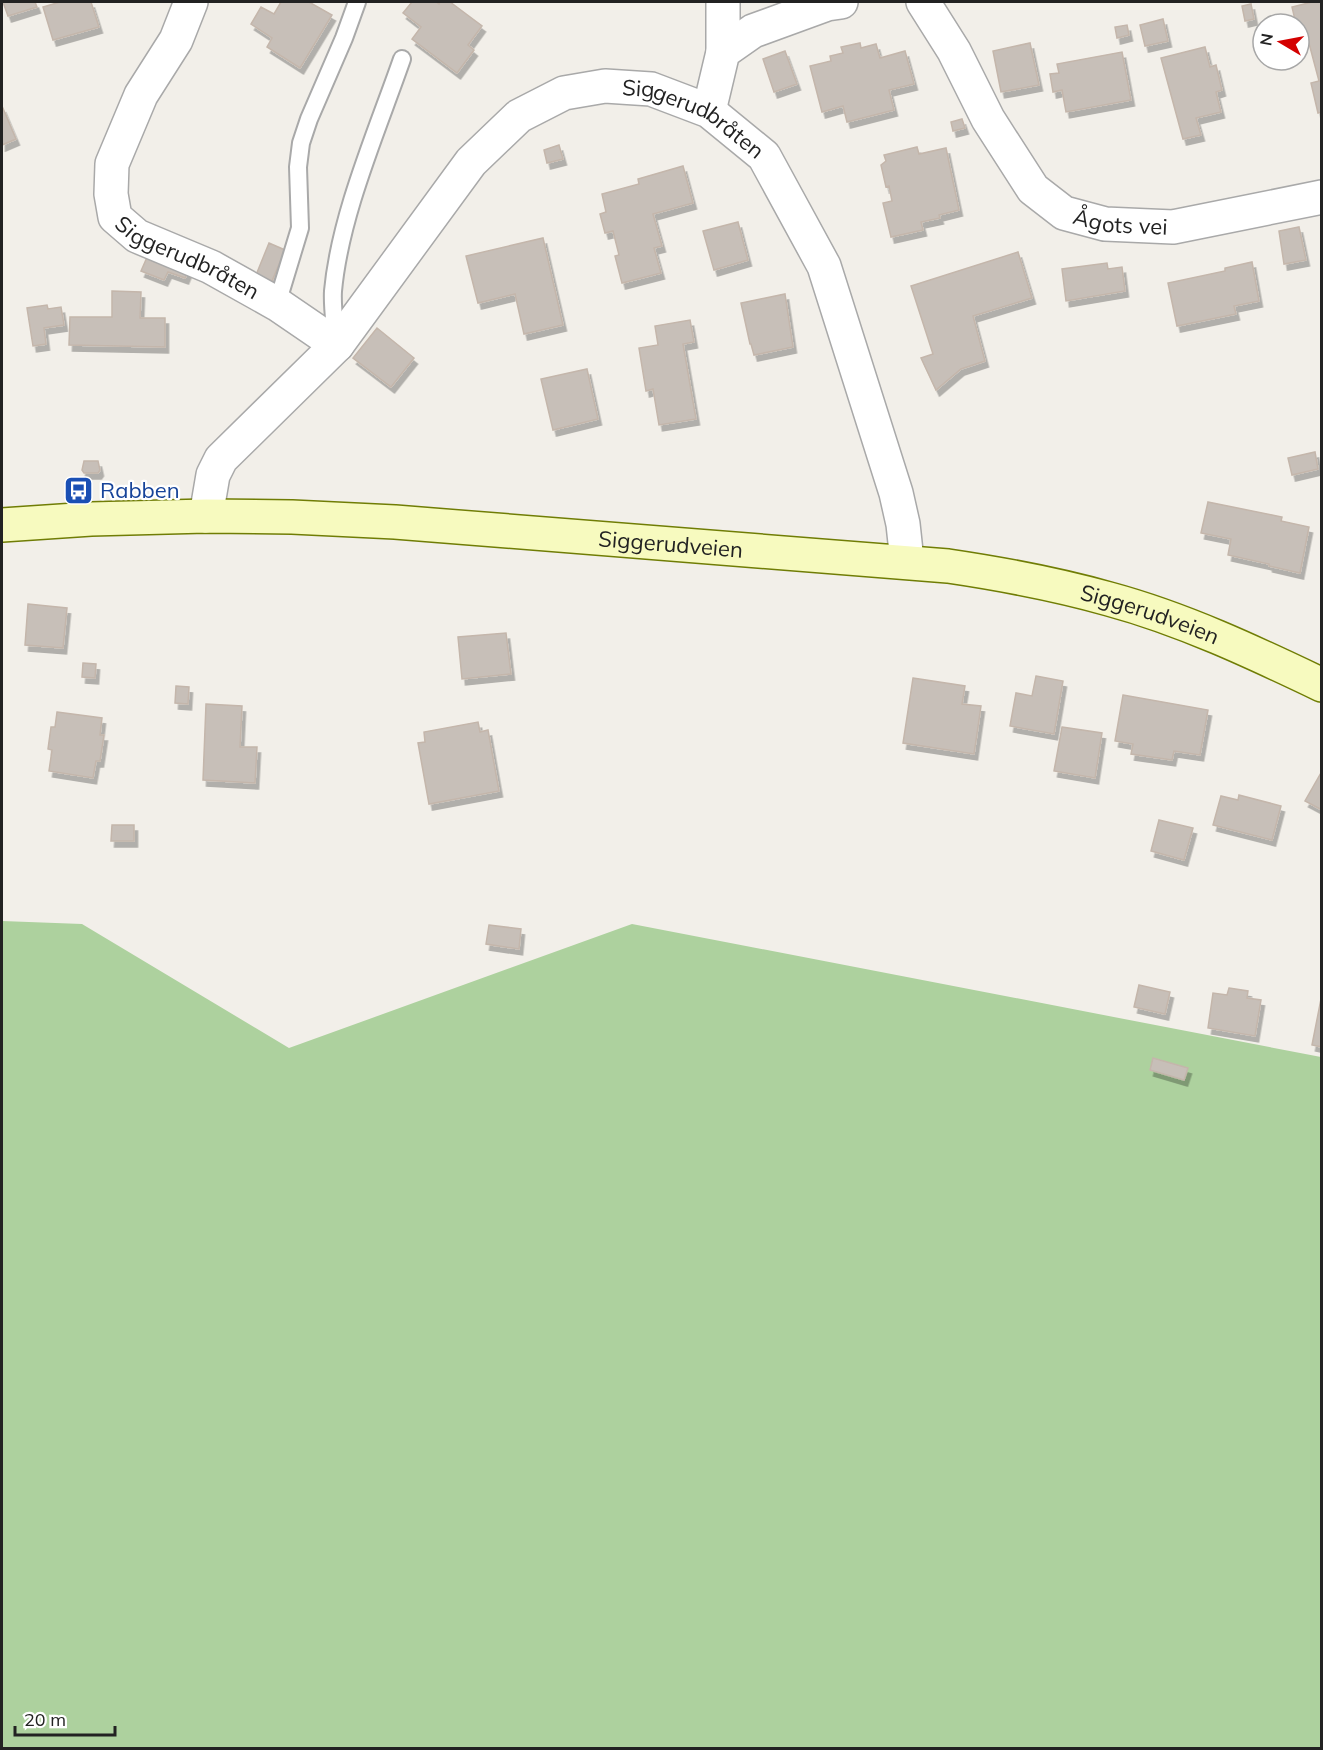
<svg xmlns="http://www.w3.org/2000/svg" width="1323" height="1750" viewBox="0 0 1323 1750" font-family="Mulish,sans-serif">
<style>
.forest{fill:#add19e}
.building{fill:#c7bfb8;stroke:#c4b6ab;stroke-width:1.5;filter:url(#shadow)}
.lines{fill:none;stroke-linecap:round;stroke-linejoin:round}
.service-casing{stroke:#a9a9a9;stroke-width:20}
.minor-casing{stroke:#a9a9a9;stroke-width:36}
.secondary-casing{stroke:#707d05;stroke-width:36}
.service{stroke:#fff;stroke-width:16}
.minor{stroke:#fff;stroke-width:33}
.secondary{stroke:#f7fabf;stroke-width:33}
.labels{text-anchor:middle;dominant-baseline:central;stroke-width:4.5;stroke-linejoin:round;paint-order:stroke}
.street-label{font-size:22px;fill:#222;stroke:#fff}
.transit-label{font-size:22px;fill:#164399;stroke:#fff;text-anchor:start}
</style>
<defs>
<filter id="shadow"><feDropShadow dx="3.5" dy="6" stdDeviation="0" flood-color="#0004"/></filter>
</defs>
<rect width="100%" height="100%" fill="#f2efe9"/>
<!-- forest -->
<path class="forest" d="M 2,921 L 82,924 L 289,1048 L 632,924 L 1321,1057 L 1321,1748 L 2,1748 Z"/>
<!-- building -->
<path class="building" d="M 3,2 L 35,2 L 37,7 L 8,16 Z
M 60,2 L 91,2 L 99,27 L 53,40 L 43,7 Z
M 281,2 L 309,2 L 332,15 L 300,68 L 267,47 L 272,38 L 251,24 L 261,7 L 274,14 Z
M 412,2 L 436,2 L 439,4 L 440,2 L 450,2 L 482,26 L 468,45 L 474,50 L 457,73 L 412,39 L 421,27 L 403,13 Z
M 1312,2 L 1322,2 L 1322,112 L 1318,113 L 1311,83 L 1319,81 L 1306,32 L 1299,34 L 1299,24 L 1296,24 L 1292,7 Z
M 1251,4 L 1254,19 L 1245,21 L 1242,6 Z
M 1163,19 L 1168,41 L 1145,46 L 1140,25 Z
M 1127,25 L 1129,35 L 1117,38 L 1115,27 Z
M 860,43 L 861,48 L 876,44 L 880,58 L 905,51 L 914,84 L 889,90 L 894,110 L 847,122 L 843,106 L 822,112 L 810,66 L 831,61 L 830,56 L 843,53 L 841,47 Z
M 1030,43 L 1039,85 L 1001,92 L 993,51 Z
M 1205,47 L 1210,67 L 1216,65 L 1222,90 L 1216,92 L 1221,112 L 1196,118 L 1201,135 L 1183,139 L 1161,58 Z
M 785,51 L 797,84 L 774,92 L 763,59 Z
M 1122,52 L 1131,100 L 1066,112 L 1062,90 L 1053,92 L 1050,74 L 1059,73 L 1057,64 Z
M 2,106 L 16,139 L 2,145 Z
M 962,119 L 965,128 L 953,131 L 951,122 Z
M 559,145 L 563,159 L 547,163 L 544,150 Z
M 917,147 L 919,154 L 946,148 L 959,210 L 939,215 L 940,218 L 921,222 L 923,230 L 891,237 L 883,203 L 892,201 L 889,186 L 886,187 L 881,165 L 886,161 L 884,155 Z
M 683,166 L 693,203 L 653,214 L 662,246 L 654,248 L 661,273 L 622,283 L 615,256 L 619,255 L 613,231 L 605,233 L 600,214 L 606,212 L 602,194 L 639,184 L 638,179 Z
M 738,222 L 748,260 L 714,270 L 703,231 Z
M 1299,227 L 1306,260 L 1284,264 L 1279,231 Z
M 543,238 L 563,325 L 524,334 L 515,294 L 478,303 L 466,256 Z
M 269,243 L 285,250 L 272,281 L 256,275 Z
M 1018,252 L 1032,298 L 973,316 L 985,361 L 961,369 L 936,390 L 921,358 L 933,354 L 911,286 Z
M 148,255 L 188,271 L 185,278 L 168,272 L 164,280 L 141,271 Z
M 1252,262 L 1259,301 L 1234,306 L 1236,314 L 1177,326 L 1168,283 L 1225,271 L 1225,268 Z
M 1107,263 L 1108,269 L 1122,267 L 1125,291 L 1066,301 L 1062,269 Z
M 112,291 L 141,292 L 140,318 L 165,318 L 165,347 L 69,345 L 70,317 L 112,317 Z
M 785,294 L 793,347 L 754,355 L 751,344 L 750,344 L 741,303 Z
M 47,305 L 48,309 L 61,307 L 64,325 L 44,328 L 46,344 L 33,346 L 27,308 Z
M 690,320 L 694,342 L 683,344 L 696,419 L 659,425 L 653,389 L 646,391 L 639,348 L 658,345 L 655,326 Z
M 377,328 L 414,358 L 391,387 L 353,358 Z
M 587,369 L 598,419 L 553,430 L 541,379 Z
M 1315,452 L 1318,469 L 1292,475 L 1288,458 Z
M 84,461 L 98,461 L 100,470 L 98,473 L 84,473 L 82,470 Z
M 1208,502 L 1282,517 L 1281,521 L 1309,527 L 1300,573 L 1269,566 L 1269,564 L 1228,555 L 1231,539 L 1201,533 Z
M 28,604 L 67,608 L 63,648 L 25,645 Z
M 506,633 L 511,674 L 462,679 L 458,637 Z
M 83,663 L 96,664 L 95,678 L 82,677 Z
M 1036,676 L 1063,681 L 1054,734 L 1010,726 L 1016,693 L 1032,696 Z
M 913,678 L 965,686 L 962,704 L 981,706 L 974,754 L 903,743 Z
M 176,686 L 189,687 L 188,704 L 175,703 Z
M 1123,695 L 1208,710 L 1200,755 L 1174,751 L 1172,760 L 1131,754 L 1133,744 L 1115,741 Z
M 206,704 L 242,706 L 240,747 L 257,747 L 255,783 L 203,780 Z
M 57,712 L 102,718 L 100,735 L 104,735 L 100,761 L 96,761 L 93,778 L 49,771 L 52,750 L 48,749 L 51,727 L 55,727 Z
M 478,722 L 480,732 L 488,730 L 499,791 L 429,804 L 418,743 L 425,742 L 424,732 Z
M 1062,727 L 1102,733 L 1095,778 L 1054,771 Z
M 1322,771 L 1322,810 L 1305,801 Z
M 1239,795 L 1281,806 L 1272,840 L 1213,825 L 1221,796 L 1238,800 Z
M 1159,820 L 1193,828 L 1184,860 L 1151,851 Z
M 112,825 L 134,825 L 134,841 L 111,841 Z
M 489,925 L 521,929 L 519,949 L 486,944 Z
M 1139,985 L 1170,992 L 1165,1014 L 1134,1007 Z
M 1229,988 L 1248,991 L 1247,998 L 1261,1000 L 1255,1036 L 1208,1028 L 1213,993 L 1227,995 Z
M 1321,999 L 1322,999 L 1322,1047 L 1312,1045 Z
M 1153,1058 L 1188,1068 L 1184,1080 L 1150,1070 Z"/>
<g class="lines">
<defs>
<path id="service" d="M 277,304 L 300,228 L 298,167 L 301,143 L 309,119 L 344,38 L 357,2
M 336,341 C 335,325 332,307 333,291 C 340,215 377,131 402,59"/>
<g id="minor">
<path id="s1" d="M 191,2 L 176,40 L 141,95 L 112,164 L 111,194 L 115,217 L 137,236 L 211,267 L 277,304 L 337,345"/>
<path id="s2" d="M 923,2 L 954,51 L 988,119 L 1033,189 L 1064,213 L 1105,224 L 1173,227 L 1322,197"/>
<path d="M 723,52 L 723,2"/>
<path d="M 709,111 L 723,52 L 753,31 L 827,4 L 841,2"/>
<path id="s3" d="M 206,516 L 213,475 L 221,459 L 337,345 L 471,162 L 519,116 L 564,93 L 605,86 L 651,89 L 709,111 L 764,156 L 824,266 L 896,493 L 903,524 L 907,561"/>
</g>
<g id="secondary">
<path id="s4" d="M 2,525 L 91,519 L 206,516 L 292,517 L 395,522 L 948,566 C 1002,574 1056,584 1109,599 C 1183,619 1253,652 1322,685"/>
</g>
</defs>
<!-- service casing -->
<use href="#service" class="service-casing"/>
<!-- minor casing -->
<use href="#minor" class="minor-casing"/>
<!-- secondary casing -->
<use href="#secondary" class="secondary-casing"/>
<!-- service -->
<use href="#service" class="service"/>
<!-- minor -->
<use href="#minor" class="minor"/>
<!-- secondary -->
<use href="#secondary" class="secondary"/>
</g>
<!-- icons -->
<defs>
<symbol id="bus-square" viewBox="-11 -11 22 22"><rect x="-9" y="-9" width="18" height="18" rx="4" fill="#1a4fb4" stroke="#fff"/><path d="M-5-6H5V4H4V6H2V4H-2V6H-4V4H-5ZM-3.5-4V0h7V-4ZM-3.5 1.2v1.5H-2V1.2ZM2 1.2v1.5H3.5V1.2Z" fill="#fff"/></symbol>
</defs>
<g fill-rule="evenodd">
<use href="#bus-square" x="62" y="474" width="33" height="33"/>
</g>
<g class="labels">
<!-- street labels -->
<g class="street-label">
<text stroke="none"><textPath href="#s3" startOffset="704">Siggerudbråten</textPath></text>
<text stroke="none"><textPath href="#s2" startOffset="314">Ågots vei</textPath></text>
<text stroke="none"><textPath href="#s1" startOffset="318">Siggerudbråten</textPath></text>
<text stroke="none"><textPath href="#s4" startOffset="670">Siggerudveien</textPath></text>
<text stroke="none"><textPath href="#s4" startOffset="1156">Siggerudveien</textPath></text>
</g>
<!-- transit labels -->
<g class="transit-label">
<text x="100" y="490">Rabben</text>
</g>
</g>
<!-- border -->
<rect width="1323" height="1750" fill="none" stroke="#222222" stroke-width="6"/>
<!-- north arrow -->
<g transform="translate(1281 42) rotate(280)"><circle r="28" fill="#ffffff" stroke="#a7a7a7" stroke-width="1.5"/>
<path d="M0-4.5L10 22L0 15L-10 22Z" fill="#d40000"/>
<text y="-9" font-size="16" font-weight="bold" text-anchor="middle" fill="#222222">N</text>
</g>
<!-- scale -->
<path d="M15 1726v9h100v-9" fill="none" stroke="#222222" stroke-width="3"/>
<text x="24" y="1726" font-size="18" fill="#222222" stroke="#ffffff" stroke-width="4.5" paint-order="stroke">20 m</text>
</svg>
